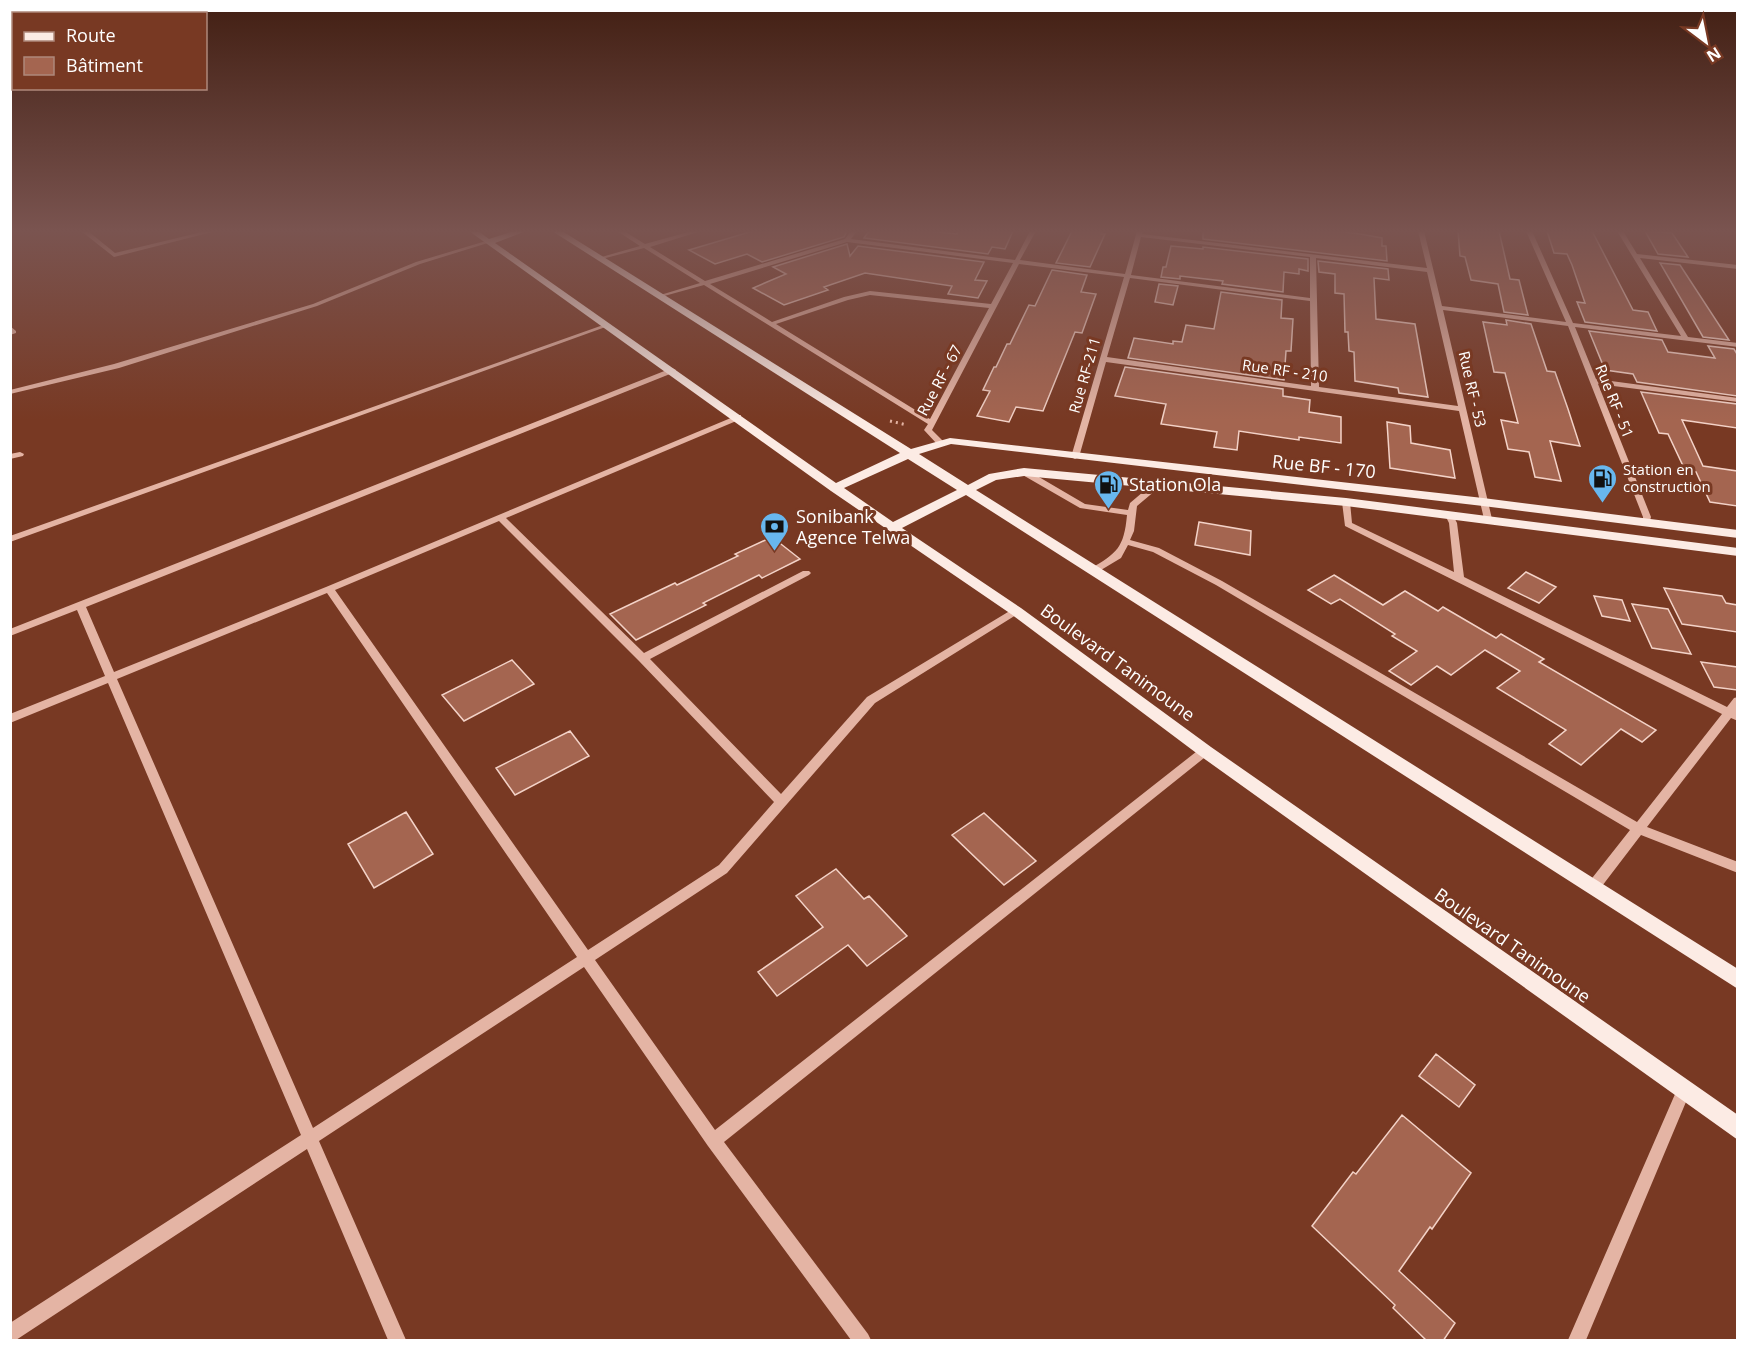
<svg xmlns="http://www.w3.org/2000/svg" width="1748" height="1351" viewBox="0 0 1748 1351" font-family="'Open Sans',sans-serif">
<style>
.building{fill:#a46550;stroke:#f3d2c7;stroke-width:1.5}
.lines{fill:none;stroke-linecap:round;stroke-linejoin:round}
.path{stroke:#e4b4a4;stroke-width:3;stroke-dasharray:2 4;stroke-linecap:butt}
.minor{fill:#e4b4a4;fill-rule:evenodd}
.major{fill:#fcebe4;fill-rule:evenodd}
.labels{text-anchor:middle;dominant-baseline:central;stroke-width:6;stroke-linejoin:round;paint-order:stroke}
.far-street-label{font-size:15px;fill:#fff;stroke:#783923}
.far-poi-label{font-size:15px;fill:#fff;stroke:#783923;text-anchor:start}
.street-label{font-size:18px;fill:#fff;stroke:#783923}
.poi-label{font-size:18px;fill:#fff;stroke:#783923;text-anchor:start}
</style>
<rect width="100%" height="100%" fill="#783923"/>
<!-- building -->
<path class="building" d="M 753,231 L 846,231 L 846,233 L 844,237 L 762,262 L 747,254 L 715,264 L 689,250 Z
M 869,231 L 928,231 L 957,234 L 958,231 L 1013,231 L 1005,249 L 992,247 L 988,254 L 864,238 Z
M 1072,231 L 1102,231 L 1101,234 L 1105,234 L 1090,267 L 1056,263 Z
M 1203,231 L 1337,231 L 1360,234 L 1382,238 L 1382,246 L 1386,246 L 1387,261 L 1203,239 Z
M 1458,231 L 1499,231 L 1510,279 L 1519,280 L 1528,315 L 1504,312 L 1498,284 L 1471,280 L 1465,257 L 1460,256 Z
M 1547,231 L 1592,231 L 1633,310 L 1648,312 L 1657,331 L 1585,322 L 1577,302 L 1585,303 L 1572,265 L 1567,254 L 1554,253 Z
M 1645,231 L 1672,233 L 1688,257 L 1658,254 Z
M 847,244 L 850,256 L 858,246 L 984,262 L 975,280 L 987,281 L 978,298 L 948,294 L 952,286 L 865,273 L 824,287 L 828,290 L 784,305 L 753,288 L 786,274 L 773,267 Z
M 1171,246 L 1203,249 L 1203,247 L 1308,259 L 1308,271 L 1299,269 L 1299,274 L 1284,272 L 1283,292 L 1222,284 L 1223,281 L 1180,276 L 1180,279 L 1161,277 L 1163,267 L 1166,267 Z
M 1318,261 L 1388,269 L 1389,280 L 1374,278 L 1376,319 L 1415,324 L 1428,397 L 1399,393 L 1398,388 L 1355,381 L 1354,352 L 1349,351 L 1348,332 L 1345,332 L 1344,294 L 1335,293 L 1335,274 L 1319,272 Z
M 1660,263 L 1680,265 L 1729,340 L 1703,337 Z
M 1052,270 L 1087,275 L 1081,292 L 1096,294 L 1082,333 L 1075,332 L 1043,411 L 1016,407 L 1009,422 L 977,416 L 990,391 L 983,390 L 994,367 L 996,367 L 1007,344 L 1010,344 L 1029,305 L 1035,306 Z
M 1159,284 L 1178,286 L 1173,305 L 1155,302 Z
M 1221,292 L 1282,300 L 1281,318 L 1293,319 L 1291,351 L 1286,351 L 1284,380 L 1128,358 L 1134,338 L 1173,344 L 1173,341 L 1182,342 L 1186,325 L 1214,329 Z
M 1506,320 L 1531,324 L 1547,371 L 1555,372 L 1568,409 L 1580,446 L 1550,441 L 1561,481 L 1535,477 L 1529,452 L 1508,449 L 1501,420 L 1518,423 L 1505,373 L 1494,372 L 1483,322 L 1507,325 Z
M 1589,331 L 1662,340 L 1668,352 L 1715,358 L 1708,346 L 1734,349 L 1737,354 L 1737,396 L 1637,382 L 1633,374 L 1605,370 Z
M 1125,367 L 1283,389 L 1283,396 L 1310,400 L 1309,412 L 1341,417 L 1341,443 L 1299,437 L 1299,440 L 1239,431 L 1237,450 L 1214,447 L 1217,432 L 1161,424 L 1166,404 L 1115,396 Z
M 1641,392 L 1737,404 L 1737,428 L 1682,420 L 1703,466 L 1737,471 L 1737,506 L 1710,502 L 1696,472 L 1685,470 L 1668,434 L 1659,433 Z
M 1387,422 L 1410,426 L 1411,443 L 1450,450 L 1455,478 L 1390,468 Z
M 1199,522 L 1251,531 L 1250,555 L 1195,545 Z
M 772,537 L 800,559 L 762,578 L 759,575 L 703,603 L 706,605 L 636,640 L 610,614 L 675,583 L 677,585 L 738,556 L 735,554 Z
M 1526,572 L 1556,587 L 1539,603 L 1508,588 Z
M 1334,575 L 1383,605 L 1405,591 L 1438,611 L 1443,607 L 1496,638 L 1501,634 L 1544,659 L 1539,662 L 1656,730 L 1642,742 L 1621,729 L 1581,765 L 1549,744 L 1566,730 L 1497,688 L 1520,671 L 1485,650 L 1451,675 L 1437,666 L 1411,685 L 1389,671 L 1417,651 L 1392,636 L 1395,634 L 1340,599 L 1331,604 L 1308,590 Z
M 1664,588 L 1722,596 L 1726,603 L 1737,605 L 1737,632 L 1682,624 Z
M 1594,596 L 1622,600 L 1630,621 L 1602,616 Z
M 1632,604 L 1668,609 L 1691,654 L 1652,648 Z
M 512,660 L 534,684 L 464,721 L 442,695 Z
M 1701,662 L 1737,667 L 1737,690 L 1714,687 Z
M 570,731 L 589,756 L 515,795 L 496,768 Z
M 406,812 L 433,854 L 374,888 L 348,844 Z
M 984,813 L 1036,861 L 1004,885 L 952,835 Z
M 836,869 L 864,899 L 869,896 L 907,936 L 867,966 L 848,945 L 777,996 L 758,972 L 823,927 L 796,896 Z
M 1436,1054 L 1475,1085 L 1459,1107 L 1419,1076 Z
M 1402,1115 L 1471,1173 L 1432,1229 L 1430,1227 L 1399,1271 L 1455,1323 L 1443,1341 L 1427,1341 L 1393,1308 L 1395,1305 L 1312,1226 L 1353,1172 L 1356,1174 Z"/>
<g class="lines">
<!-- path -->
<path class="path" d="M 890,421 L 907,425"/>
<!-- minor -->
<path class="minor" d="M 81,231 L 88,231 L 115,253 L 206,231 L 216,231 L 114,257 Z
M 617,231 L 624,231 L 645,244 L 692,231 L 701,231 L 650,247 L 705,281 L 845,239 L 851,231 L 857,231 L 851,239 L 1015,260 L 1030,231 L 1036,231 L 1020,260 L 1125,274 L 1137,231 L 1143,231 L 1142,234 L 1427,268 L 1418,231 L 1424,231 L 1442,306 L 1566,322 L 1526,231 L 1532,231 L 1573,323 L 1681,336 L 1617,231 L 1623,231 L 1637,254 L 1738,265 L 1738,269 L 1640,258 L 1688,337 L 1738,343 L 1738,347 L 1575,327 L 1596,379 L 1738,398 L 1738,402 L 1598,384 L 1651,517 L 1649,524 L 1643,524 L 1643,517 L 1568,326 L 1443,310 L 1492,519 L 1491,521 L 1488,522 L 1484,519 L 1459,411 L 1106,362 L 1079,457 L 1075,459 L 1071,457 L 1124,277 L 1019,264 L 932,430 L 944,442 L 940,444 L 937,444 L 924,430 L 928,424 L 704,285 L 657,298 L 657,296 L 700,283 L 644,248 L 598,260 L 598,258 L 640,246 ZM 1141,237 L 1310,257 L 1310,298 L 1131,275 ZM 847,242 L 1013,263 L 991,304 L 870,291 L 844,297 L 772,322 L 710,284 ZM 1316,258 L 1427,272 L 1458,406 L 1319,387 ZM 1130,278 L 1310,301 L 1311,386 L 1107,357 ZM 870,295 L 989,308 L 930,419 L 776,324 L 848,300 Z
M 486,241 L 491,242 L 420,264 L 317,306 L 119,368 L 10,394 L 10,390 L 114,364 L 313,304 L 416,262 Z
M 606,324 L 611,325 L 10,542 L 10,536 Z
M 10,326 L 16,331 L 16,333 L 10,335 Z
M 672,368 L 676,370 L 675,372 L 86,607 L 114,672 L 326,587 L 738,415 L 741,415 L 741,419 L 506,518 L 644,653 L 803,571 L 809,571 L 811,573 L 809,575 L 650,659 L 781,794 L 867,697 L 1013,609 L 1019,609 L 1021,611 L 1019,613 L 875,703 L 727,873 L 595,960 L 715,1130 L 1201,748 L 1209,748 L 1211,751 L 1209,754 L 724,1142 L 868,1334 L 871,1340 L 851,1340 L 708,1146 L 584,967 L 319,1141 L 406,1340 L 388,1340 L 307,1149 L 16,1340 L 10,1340 L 10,1323 L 301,1135 L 108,683 L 10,723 L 10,714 L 105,676 L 77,610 L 10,636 L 10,629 ZM 499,521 L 639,661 L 774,802 L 719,865 L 588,950 L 335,590 ZM 327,593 L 577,957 L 313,1128 L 117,679 Z
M 20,452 L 24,454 L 23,456 L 10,459 L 10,454 Z
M 1021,470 L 1027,470 L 1085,504 L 1128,510 L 1130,503 L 1156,481 L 1162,481 L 1162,485 L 1137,506 L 1134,531 L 1130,540 L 1159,548 L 1222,581 L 1637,822 L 1722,714 L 1345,526 L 1342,502 L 1346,499 L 1350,502 L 1352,523 L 1454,572 L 1449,523 L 1445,515 L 1446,513 L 1452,513 L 1457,523 L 1464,577 L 1727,707 L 1734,698 L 1738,697 L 1736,711 L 1738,712 L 1738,721 L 1731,718 L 1647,827 L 1738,862 L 1738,873 L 1641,835 L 1599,890 L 1594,891 L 1589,890 L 1588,886 L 1589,882 L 1630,830 L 1216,585 L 1153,552 L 1128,545 L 1121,558 L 1096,573 L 1090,573 L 1088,571 L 1090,569 C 1117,553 1124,548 1127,515 L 1080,508 L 1021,474 Z
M 1684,1083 L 1689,1085 L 1691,1090 L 1586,1340 L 1568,1340 L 1679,1085 Z"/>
<!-- major -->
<path class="major" d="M 469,231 L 478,231 L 489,239 L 514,231 L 526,231 L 495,243 L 836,483 L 900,453 L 552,231 L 562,231 L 911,449 L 950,438 L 1483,498 L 1738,530 L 1738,538 L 1483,506 L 951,444 L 919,454 L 968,485 L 989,474 L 1024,468 L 1346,498 L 1738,548 L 1738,556 L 1346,506 L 1024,476 L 996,480 L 976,490 L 1738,969 L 1738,989 L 966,495 L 902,528 L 1021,608 L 1211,747 L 1738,1115 L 1738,1140 L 1199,755 L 1011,614 L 831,491 ZM 908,459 L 957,490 L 893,522 L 844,488 Z"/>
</g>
<!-- sky -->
<linearGradient id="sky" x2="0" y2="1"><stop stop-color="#421f13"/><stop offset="0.55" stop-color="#7a5450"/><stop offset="1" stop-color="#7a5450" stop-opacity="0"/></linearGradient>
<rect width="1748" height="420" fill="url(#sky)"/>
<!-- icons -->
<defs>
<symbol id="fuel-pin" viewBox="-11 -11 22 30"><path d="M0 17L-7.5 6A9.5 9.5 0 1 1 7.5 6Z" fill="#68b7ee" stroke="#783923"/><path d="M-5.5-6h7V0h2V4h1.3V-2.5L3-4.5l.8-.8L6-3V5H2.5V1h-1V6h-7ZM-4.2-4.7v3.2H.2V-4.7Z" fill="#111"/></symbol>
<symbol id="bank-pin" viewBox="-11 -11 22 30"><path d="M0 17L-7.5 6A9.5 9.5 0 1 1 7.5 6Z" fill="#68b7ee" stroke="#783923"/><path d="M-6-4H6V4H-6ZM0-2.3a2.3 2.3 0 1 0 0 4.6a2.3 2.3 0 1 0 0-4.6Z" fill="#111"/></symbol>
</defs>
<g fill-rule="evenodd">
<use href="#fuel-pin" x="1586" y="462" width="33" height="45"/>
<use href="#fuel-pin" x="1092" y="468" width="33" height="45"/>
<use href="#bank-pin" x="758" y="510" width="33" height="45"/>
</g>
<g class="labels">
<!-- far-street labels -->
<g class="far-street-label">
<text transform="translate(1285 370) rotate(8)">Rue RF - 210</text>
<text transform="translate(1084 375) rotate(-74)">Rue RF-211</text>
<text transform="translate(939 380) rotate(-62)">Rue RF - 67</text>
<text transform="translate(1473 389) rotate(77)">Rue RF - 53</text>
<text transform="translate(1615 401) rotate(68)">Rue RF - 51</text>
</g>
<!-- far-poi labels -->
<g class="far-poi-label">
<text x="1623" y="469">Station en<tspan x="1623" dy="17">construction</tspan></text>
</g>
<!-- street labels -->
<g class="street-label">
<text transform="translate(1324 466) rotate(6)">Rue BF - 170</text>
<text transform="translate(1118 662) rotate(36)">Boulevard Tanimoune</text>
<text transform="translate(1513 945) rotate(35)">Boulevard Tanimoune</text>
</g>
<!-- poi labels -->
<g class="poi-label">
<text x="1129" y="484">Station Ola</text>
<text x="796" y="516">Sonibank<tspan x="796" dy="21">Agence Telwa</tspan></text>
</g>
</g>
<!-- border -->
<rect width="1748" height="1351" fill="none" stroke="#ffffff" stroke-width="24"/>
<!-- legend -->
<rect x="12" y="12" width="195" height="78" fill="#783923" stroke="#ae887b" stroke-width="1.5"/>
<rect x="24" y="32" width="30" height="9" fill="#fcebe4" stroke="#ae887b" stroke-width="1.5"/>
<text x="66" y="42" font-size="18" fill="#ffffff">Route</text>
<rect x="24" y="57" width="30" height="18" fill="#a46550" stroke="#ae887b" stroke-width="1.5"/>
<text x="66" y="72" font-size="18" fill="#ffffff">Bâtiment</text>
<!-- north arrow -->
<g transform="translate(1706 42) rotate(148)" stroke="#783923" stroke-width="4.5" paint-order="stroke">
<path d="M0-4.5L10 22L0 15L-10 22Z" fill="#ffffff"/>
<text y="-9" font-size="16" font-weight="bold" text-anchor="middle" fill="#ffffff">N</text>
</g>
</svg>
